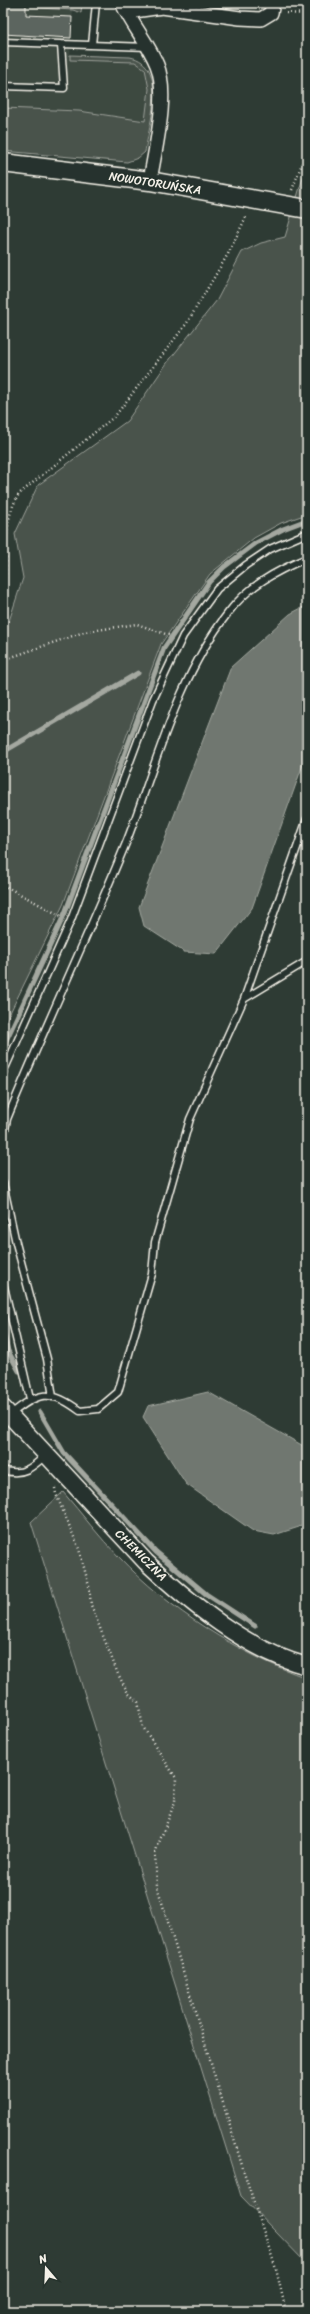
<svg xmlns="http://www.w3.org/2000/svg" width="310" height="2314" viewBox="0 0 310 2314" font-family="Sriracha,sans-serif">
<style>
.built{fill:#3c4841}
.green{fill:#48524c;stroke:#9ea29a}
.water{fill:#6f7770;stroke:#a4a8a0}
.lines{fill:none;stroke-linecap:round;stroke-linejoin:round}
.stream{stroke:#a4a8a0;stroke-width:5}
.building{fill:#5c655e;stroke:#f4f1e8}
.service-casing{stroke:#f4f1e8;stroke-width:9}
.minor-casing{stroke:#f4f1e8;stroke-width:16}
.tertiary-casing{stroke:#f4f1e8;stroke-width:19}
.secondary-casing{stroke:#f4f1e8;stroke-width:21}
.path{stroke:#f4f1e8;stroke-width:2.5;stroke-dasharray:1 3;stroke-linecap:butt}
.service{stroke:#26332d;stroke-width:6}
.minor{stroke:#26332d;stroke-width:13}
.tertiary{stroke:#26332d;stroke-width:16}
.secondary{stroke:#26332d;stroke-width:18}
.labels{text-anchor:middle;dominant-baseline:central;stroke-width:3.5;stroke-linejoin:round;paint-order:stroke}
.street-label{font-size:12px;fill:#f4f1e8;stroke:#26332d}
</style>
<rect width="100%" height="100%" fill="#2e3b34"/>
<filter id="ink" filterUnits="userSpaceOnUse"><feTurbulence type="fractalNoise" baseFrequency=".025" numOctaves="2"/><feDisplacementMap in="SourceGraphic" scale="8" xChannelSelector="R" yChannelSelector="G"/><feConvolveMatrix kernelMatrix="1 2 1 2 8 2 1 2 1" color-interpolation-filters="sRGB"/></filter>
<g filter="url(#ink)">
<!-- built -->
<path class="built" d="M 3,3 L 77,3 L 77,8 L 73,11 L 71,34 L 70,60 L 135,62 L 145,69 L 149,89 L 145,121 L 79,111 L 3,108 Z"/>
<!-- green -->
<path class="green" d="M 39,3 L 82,3 L 81,13 L 73,10 L 39,8 Z
M 70,55 L 130,57 C 169,64 149,126 145,152 L 138,158 L 127,162 L 3,151 L 3,108 L 79,111 L 145,121 L 149,89 L 145,69 L 135,62 L 70,60 Z
M 307,164 L 307,514 L 281,523 L 254,538 L 210,574 L 161,644 L 63,905 L 3,1027 L 3,632 L 9,621 L 23,578 L 15,534 L 38,485 L 127,421 L 167,363 L 217,300 L 242,252 L 261,243 L 285,237 Z
M 63,1492 C 82,1514 99,1537 119,1557 C 168,1609 240,1655 307,1678 L 307,2264 L 241,2196 L 31,1522 Z"/>
<!-- water -->
<path class="water" d="M 307,605 L 307,753 L 252,908 L 216,954 L 184,952 L 144,926 L 139,907 L 231,667 L 290,614 Z
M 208,1392 L 307,1448 L 307,1519 L 299,1527 L 274,1535 L 253,1531 L 186,1484 L 143,1417 L 148,1406 Z"/>
<g class="lines">
<!-- stream -->
<path class="stream" d="M 3,752 L 138,673
M 3,1047 L 65,913 L 164,648 L 209,582 L 224,567 L 256,543 L 283,529 L 307,520
M 3,1330 L 8,1351 L 19,1371
M 40,1412 L 64,1453 L 156,1552 L 206,1594 L 255,1626"/>
</g>
<!-- building -->
<path class="building" d="M 3,3 L 26,3 L 26,15 L 72,17 L 71,38 L 3,34 Z"/>
<g class="lines">
<defs>
<path id="service" d="M 3,42 L 148,47
M 92,45 L 96,3
M 3,86 L 64,88 L 61,44
M 244,999 L 307,961
M 3,1073 L 71,920 L 153,700 L 183,636 L 217,589 L 246,565 L 270,549 L 307,533
M 3,1141 L 7,1119 C 45,1026 88,936 126,843 C 156,766 176,680 228,613 C 248,586 276,571 307,558
M 3,1183 L 16,1243 L 47,1359 L 53,1397
M 3,1282 L 30,1399
M 10,1415 C 38,1392 50,1388 80,1411 L 98,1409 L 118,1392 L 152,1274 L 155,1242 L 190,1119 L 244,999 L 307,819
M 3,1470 C 22,1477 33,1467 46,1455"/>
<path id="minor" d="M 122,3 C 132,25 148,43 157,65 C 169,95 155,149 150,181
M 127,12 L 162,7 L 240,18 L 261,19 L 271,13 L 273,3"/>
<path id="tertiary" d="M 3,1408 L 146,1562 C 190,1603 248,1651 307,1666"/>
<path id="secondary" d="M 3,163 L 150,181 L 307,209"/>
</defs>
<!-- service casing -->
<use href="#service" class="service-casing"/>
<!-- minor casing -->
<use href="#minor" class="minor-casing"/>
<!-- tertiary casing -->
<use href="#tertiary" class="tertiary-casing"/>
<!-- secondary casing -->
<use href="#secondary" class="secondary-casing"/>
<!-- path -->
<path class="path" d="M 286,13 L 307,14
M 292,190 L 307,150
M 3,590 C 10,557 0,525 19,494 L 115,416 L 187,323 L 228,254 L 247,215
M 3,660 L 84,632 L 137,624 L 171,636
M 3,885 L 61,916
M 55,1488 L 56,1494 L 79,1549 L 89,1586 L 91,1605 L 118,1674 L 128,1693 L 138,1702 L 143,1727 L 176,1778 L 175,1802 L 155,1853 L 157,1886 L 244,2172 L 276,2269 L 286,2311"/>
<!-- service -->
<use href="#service" class="service"/>
<!-- minor -->
<use href="#minor" class="minor"/>
<!-- tertiary -->
<use href="#tertiary" class="tertiary"/>
<!-- secondary -->
<use href="#secondary" class="secondary"/>
</g>
</g>
<g class="labels">
<!-- street labels -->
<g class="street-label">
<text transform="translate(155 183) rotate(9)">NOWOTORUŃSKA</text>
<text transform="translate(141 1555) rotate(45)">CHEMICZNA</text>
</g>
</g>
<!-- margin -->
<rect width="310" height="2314" fill="none" stroke="#26332d" stroke-width="16"/>
<rect x="8" y="8" width="294" height="2298" fill="none" stroke="#f4f1e8" stroke-width="1.5" filter="url(#ink)"/>
<!-- north arrow -->
<g transform="translate(46 2268) rotate(341)" stroke="#26332d" stroke-width="3" paint-order="stroke">
<path d="M0-3L7 15L0 10L-7 15Z" fill="#f4f1e8"/>
<text y="-6" font-size="11" font-weight="bold" text-anchor="middle" fill="#f4f1e8">N</text>
</g>
</svg>
